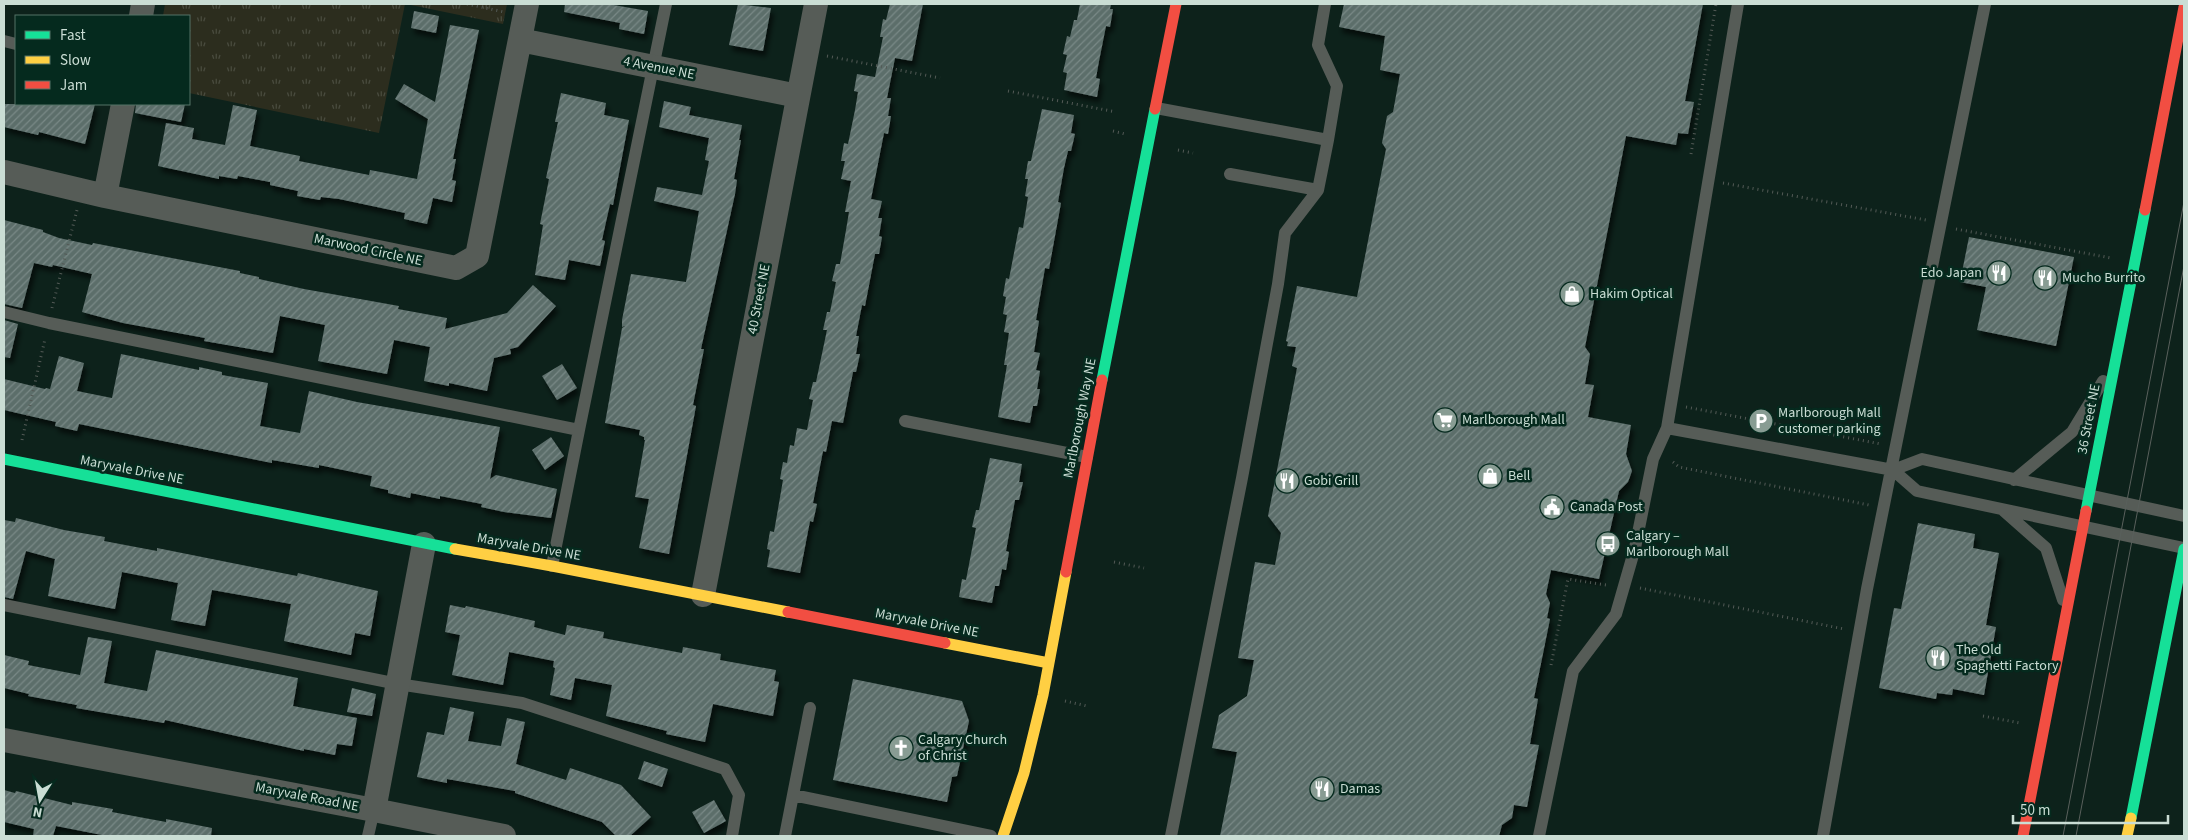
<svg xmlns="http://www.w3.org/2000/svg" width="2188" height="840" viewBox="0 0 2188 840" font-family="'Source Sans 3',sans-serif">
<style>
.grass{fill:url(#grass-tufts)}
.building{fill:url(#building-hatch);filter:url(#shadow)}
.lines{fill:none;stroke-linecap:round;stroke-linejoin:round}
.path{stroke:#535a56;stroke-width:3;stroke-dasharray:1 4;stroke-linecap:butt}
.lane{stroke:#565c57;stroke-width:12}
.street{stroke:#565c57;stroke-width:24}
.fast{stroke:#16e098;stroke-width:11}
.slow{stroke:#ffcf43;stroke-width:11}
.jam{stroke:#f24e42;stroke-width:11}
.tram{stroke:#59605c;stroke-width:1}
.labels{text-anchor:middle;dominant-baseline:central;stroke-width:5;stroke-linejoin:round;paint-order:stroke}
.street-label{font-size:14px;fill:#caddd4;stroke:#052a1e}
.poi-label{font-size:14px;fill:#caddd4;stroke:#052a1e;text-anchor:start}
</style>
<defs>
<pattern id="grass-tufts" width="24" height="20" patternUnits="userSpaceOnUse" patternTransform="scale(1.25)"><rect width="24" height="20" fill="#2c2d1e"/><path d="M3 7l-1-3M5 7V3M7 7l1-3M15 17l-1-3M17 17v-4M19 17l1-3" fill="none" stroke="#494b3e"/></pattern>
<pattern id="building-hatch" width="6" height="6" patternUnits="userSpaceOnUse" patternTransform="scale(1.25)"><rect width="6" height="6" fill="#5c6e6b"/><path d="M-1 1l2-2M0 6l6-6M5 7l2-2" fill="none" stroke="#798986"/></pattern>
<filter id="shadow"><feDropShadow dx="3" dy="5.5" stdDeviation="2.5" flood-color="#0009"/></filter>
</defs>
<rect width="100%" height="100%" fill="#0d221b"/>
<!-- grass -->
<path class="grass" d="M 165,4 L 405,4 L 379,133 L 189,93 L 189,16 L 163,16 Z
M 406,4 L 507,4 L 503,24 Z"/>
<!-- building -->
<path class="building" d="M 565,4 L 608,4 L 648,11 L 644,34 L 619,29 L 620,23 L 564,12 Z
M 738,4 L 771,8 L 763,51 L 729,45 Z
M 890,4 L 923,4 L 912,61 L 895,58 L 887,98 L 891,98 L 888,116 L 891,116 L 888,134 L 884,133 L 871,199 L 882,201 L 878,218 L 882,218 L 879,236 L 882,237 L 879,254 L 875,254 L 865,306 L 862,305 L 856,336 L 859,336 L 856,354 L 860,354 L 856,372 L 853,372 L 843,423 L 832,421 L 826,452 L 823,451 L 813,503 L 817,504 L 813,522 L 810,521 L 800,573 L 767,567 L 770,550 L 767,549 L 770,531 L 774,532 L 783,480 L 780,479 L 783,462 L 787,463 L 790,445 L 794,446 L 797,428 L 807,430 L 813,400 L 809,399 L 813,382 L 816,382 L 827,330 L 823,330 L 827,312 L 830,312 L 836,282 L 832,281 L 836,264 L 840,264 L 846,230 L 849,212 L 845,212 L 851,181 L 841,179 L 845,161 L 841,161 L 844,143 L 848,144 L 855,110 L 858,92 L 854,91 L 857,74 L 875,77 L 883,37 L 880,37 L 883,19 L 886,20 Z
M 1080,4 L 1111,4 L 1110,9 L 1113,9 L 1110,27 L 1106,26 L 1099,61 L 1096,78 L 1100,79 L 1097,97 L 1064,90 L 1067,73 L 1063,72 L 1067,55 L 1063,54 L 1067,36 L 1070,37 L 1074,20 L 1077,20 Z
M 1344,4 L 1703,4 L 1685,101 L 1694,102 L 1688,134 L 1678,133 L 1676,145 L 1626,136 L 1585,347 L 1590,354 L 1585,384 L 1594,385 L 1588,417 L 1631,425 L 1626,454 L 1632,471 L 1628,482 L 1619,491 L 1599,579 L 1551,570 L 1546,594 L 1550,603 L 1547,618 L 1550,619 L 1534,698 L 1538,699 L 1530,744 L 1539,745 L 1527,807 L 1514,805 L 1512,818 L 1502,825 L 1499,836 L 1220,836 L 1237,752 L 1212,748 L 1219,715 L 1247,696 L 1254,660 L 1238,658 L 1255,562 L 1275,565 L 1281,533 L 1268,516 L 1297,368 L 1292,366 L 1296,347 L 1287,346 L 1288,342 L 1286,341 L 1297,286 L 1357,297 L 1386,149 L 1382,143 L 1387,116 L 1393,112 L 1400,74 L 1380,70 L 1385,36 L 1339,27 Z
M 414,11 L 439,16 L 436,33 L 411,28 Z
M 450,25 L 479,30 L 453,159 L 456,159 L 452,180 L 456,181 L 452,202 L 433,198 L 427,224 L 404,219 L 405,213 L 339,199 L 321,197 L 320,200 L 297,196 L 298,191 L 270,185 L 270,182 L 238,176 L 237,179 L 219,176 L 219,179 L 158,166 L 166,123 L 194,128 L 192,139 L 225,145 L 233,105 L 257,110 L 250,146 L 300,156 L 299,161 L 369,175 L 370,170 L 417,179 L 428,119 L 395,99 L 404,84 L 435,102 Z
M 561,93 L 606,103 L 604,115 L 629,120 L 613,205 L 610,204 L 602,240 L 605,241 L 600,266 L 569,260 L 565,280 L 535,275 L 543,225 L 540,224 L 549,179 L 546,178 L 558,122 L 555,122 Z
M 664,101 L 691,107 L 689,115 L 742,125 L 739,140 L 741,140 L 734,179 L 737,180 L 735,194 L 701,349 L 704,349 L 693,405 L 696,406 L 669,554 L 639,548 L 649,499 L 635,497 L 645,440 L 644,440 L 644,437 L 639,435 L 640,430 L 605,423 L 622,328 L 625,326 L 622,327 L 622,320 L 631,274 L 686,282 L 699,211 L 654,201 L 657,187 L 702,195 L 709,161 L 705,160 L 709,138 L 659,127 Z
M 4,104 L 95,104 L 85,144 L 39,132 L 38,135 L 4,127 Z
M 136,104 L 185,104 L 181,122 L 135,113 Z
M 1042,109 L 1074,115 L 1071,133 L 1075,134 L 1071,151 L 1068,151 L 1064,168 L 1058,202 L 1061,203 L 1049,269 L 1045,268 L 1036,320 L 1039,321 L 1034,352 L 1040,353 L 1036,370 L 1040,371 L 1037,389 L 1040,389 L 1037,406 L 1033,406 L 1030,423 L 998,417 L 1007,365 L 1004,365 L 1009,333 L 1004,332 L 1007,315 L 1003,314 L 1006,297 L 1003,296 L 1006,278 L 1009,279 L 1019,227 L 1023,228 L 1028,197 L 1025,196 L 1028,179 L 1025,179 L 1028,161 L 1031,161 Z
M 4,220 L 43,230 L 43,232 L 59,238 L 92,245 L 93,243 L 240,271 L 240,273 L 259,277 L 259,279 L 304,289 L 399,306 L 398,309 L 447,318 L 445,329 L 507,313 L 533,285 L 556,306 L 518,347 L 510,349 L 511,354 L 494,358 L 487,391 L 449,383 L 449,386 L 424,381 L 430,347 L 394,340 L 387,374 L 318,361 L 325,325 L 280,316 L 273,353 L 204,341 L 205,338 L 123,323 L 82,312 L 92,274 L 53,265 L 52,267 L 34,263 L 22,308 L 4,304 Z
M 1969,237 L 2074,257 L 2056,346 L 1977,330 L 1986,287 L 1960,282 Z
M 4,320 L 18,324 L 10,358 L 4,357 Z
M 121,354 L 199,370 L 199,367 L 222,372 L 222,375 L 268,383 L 260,426 L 300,433 L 309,391 L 357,402 L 500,427 L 490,479 L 496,475 L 557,489 L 551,518 L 504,512 L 481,507 L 482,504 L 440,496 L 440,499 L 411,493 L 410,498 L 388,493 L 388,490 L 370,486 L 372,476 L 319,465 L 319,468 L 272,460 L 272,463 L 79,424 L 77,431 L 55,426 L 56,422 L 4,410 L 4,379 L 45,389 L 46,388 L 50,389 L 59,356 L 84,363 L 77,391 L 112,398 Z
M 562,364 L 577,388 L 557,400 L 542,376 Z
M 551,437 L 564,456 L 545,470 L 532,450 Z
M 990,458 L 1022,464 L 1019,482 L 1023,482 L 1019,500 L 1015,500 L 1006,551 L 1009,552 L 1006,570 L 1002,569 L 999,586 L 995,586 L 992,603 L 959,597 L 962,579 L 966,580 L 976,528 L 972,527 L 976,510 L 979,510 Z
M 16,518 L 64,530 L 105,537 L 104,541 L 157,551 L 157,548 L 297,576 L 298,573 L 378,591 L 370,636 L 355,633 L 351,655 L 284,641 L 291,604 L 212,590 L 205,626 L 171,620 L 178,583 L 122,572 L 115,609 L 48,596 L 55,559 L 26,551 L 13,599 L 4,597 L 4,520 L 15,522 Z
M 1918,523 L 1975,534 L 1973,548 L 1999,553 L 1986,625 L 1996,627 L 1984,695 L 1953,689 L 1952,695 L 1937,693 L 1936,699 L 1879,688 L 1894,608 L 1901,609 Z
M 450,605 L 465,608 L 466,606 L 535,621 L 534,627 L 565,635 L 567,625 L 604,632 L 603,638 L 682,653 L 683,647 L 721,654 L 720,660 L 776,670 L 774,681 L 779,682 L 773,716 L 713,704 L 705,742 L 666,734 L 667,731 L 606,716 L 612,685 L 575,678 L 571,700 L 550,695 L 555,668 L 553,667 L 554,661 L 509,652 L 503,685 L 452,675 L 460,635 L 445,632 Z
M 88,637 L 112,641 L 104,683 L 147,691 L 156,650 L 298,678 L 293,706 L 357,718 L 352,746 L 337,744 L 335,755 L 304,749 L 304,751 L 165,720 L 164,723 L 76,708 L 77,705 L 28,696 L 29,694 L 4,688 L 4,655 L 29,661 L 28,665 L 80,675 Z
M 853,679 L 962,701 L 969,721 L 957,776 L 952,777 L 947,802 L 833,780 Z
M 352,688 L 376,694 L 372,716 L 347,712 Z
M 450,707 L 474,712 L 468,741 L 501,746 L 507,718 L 525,722 L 516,764 L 566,780 L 570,768 L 621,785 L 651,817 L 630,836 L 616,836 L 602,822 L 515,793 L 515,791 L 447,779 L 447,783 L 417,777 L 427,732 L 444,735 Z
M 644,761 L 668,769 L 662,787 L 638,779 Z
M 4,790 L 15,793 L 16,791 L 72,805 L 72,802 L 113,809 L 112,812 L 166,822 L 166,819 L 212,828 L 211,836 L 107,836 L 56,826 L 53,836 L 33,836 L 34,829 L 4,822 Z
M 714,800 L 726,821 L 704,833 L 692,812 Z"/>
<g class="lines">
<!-- path -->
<path class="path" d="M 467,4 L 504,12
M 827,56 L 940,78
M 1008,91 L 1116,112
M 1113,131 L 1125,134
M 1178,150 L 1193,153
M 1691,154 L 1716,4
M 1723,183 L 1926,220
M 1956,229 L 2111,258
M 52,308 L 77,210
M 1686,407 L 1881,444
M 22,440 L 45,339
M 1673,462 L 1679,467 L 1869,505
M 1114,562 L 1144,568
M 1640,588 L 1844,629
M 1551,665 L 1568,579 L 1606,585
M 1065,701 L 1087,706
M 1983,716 L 2020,723"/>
<!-- lane -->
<path class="lane" d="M 1325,4 L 1318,45 L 1337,86 L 1328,140
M 4,41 L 16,44
M 1156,108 L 1328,140 L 1318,190 L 1285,233 L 1278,284 L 1242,478 L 1171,836
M 1230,174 L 1318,190
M 4,312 L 49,323 L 579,430 L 666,4
M 905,421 L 1087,457
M 1667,428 L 1738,4
M 1893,470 L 1917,491 L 2184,548
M 2014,480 L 2072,432 L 2103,381
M 2004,511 L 2046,548 L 2063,600
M 552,566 L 579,430
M 4,605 L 398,684 L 522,703 L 725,769 L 739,795 L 732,836
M 793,795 L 810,708
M 368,836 L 374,810
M 785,836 L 793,795 L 991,836
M 1539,836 L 1573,671 L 1616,614 L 1635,548 L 1653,459 L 1667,428 L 1893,470 L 1922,459 L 2184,516
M 1823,836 L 1867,589 L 1985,4"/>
<!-- street -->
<path class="street" d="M 141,16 L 143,4
M 520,40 L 798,96
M 4,172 L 105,196 L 456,268 L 477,256 L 527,4
M 105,196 L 123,104
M 703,595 L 816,4
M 4,740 L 374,810 L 424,544
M 374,810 L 504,836"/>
<!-- fast -->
<path class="fast" d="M 1102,380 L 1155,109
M 4,459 L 455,549
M 2086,511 L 2145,210
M 2131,818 L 2184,549"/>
<!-- slow -->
<path class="slow" d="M 455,549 L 552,566 L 788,612
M 945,643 L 1049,663
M 1003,836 L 1024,773 L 1043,695 L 1066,572
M 2127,836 L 2131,818"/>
<!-- jam -->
<path class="jam" d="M 1155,109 L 1176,4
M 2145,210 L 2184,7
M 1066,572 L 1102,380
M 788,612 L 945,643
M 2023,836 L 2086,511"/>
<!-- tram -->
<path class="tram" d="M 2063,836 L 2184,202
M 2076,836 L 2184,266"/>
</g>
<!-- icons -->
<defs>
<symbol id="restaurant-disc" viewBox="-11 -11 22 22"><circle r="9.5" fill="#889c93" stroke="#052a1e"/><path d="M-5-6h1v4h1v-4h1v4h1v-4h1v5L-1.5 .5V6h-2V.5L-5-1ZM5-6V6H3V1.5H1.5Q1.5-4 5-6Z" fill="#fff"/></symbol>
<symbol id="shop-disc" viewBox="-11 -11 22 22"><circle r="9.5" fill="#889c93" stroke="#052a1e"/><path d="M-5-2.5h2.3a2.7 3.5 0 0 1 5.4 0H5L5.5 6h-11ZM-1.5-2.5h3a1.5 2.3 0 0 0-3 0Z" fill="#fff"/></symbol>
<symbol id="supermarket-disc" viewBox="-11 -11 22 22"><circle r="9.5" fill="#889c93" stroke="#052a1e"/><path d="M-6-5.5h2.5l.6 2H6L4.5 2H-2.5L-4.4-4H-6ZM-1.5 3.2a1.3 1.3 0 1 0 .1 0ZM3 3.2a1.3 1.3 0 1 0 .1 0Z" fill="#fff"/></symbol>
<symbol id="parking-disc" viewBox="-11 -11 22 22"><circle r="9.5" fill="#889c93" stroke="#052a1e"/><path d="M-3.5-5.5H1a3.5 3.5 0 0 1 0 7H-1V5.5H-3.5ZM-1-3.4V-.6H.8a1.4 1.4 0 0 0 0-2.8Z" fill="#fff"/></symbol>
<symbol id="civic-disc" viewBox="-11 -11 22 22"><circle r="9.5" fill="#889c93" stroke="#052a1e"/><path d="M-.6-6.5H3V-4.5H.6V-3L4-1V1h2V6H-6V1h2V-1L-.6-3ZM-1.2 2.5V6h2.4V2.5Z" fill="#fff"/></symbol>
<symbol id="bus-disc" viewBox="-11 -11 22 22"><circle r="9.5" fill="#889c93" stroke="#052a1e"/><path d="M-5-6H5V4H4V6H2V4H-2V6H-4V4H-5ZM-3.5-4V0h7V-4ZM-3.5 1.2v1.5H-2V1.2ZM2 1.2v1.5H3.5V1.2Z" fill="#fff"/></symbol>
<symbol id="church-disc" viewBox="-11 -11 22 22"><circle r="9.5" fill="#889c93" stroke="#052a1e"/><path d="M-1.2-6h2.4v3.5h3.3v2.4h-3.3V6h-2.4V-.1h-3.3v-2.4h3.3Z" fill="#fff"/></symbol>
</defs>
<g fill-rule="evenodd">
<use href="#restaurant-disc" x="1985" y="259" width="28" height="28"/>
<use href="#restaurant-disc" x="2031" y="264" width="28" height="28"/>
<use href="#shop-disc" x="1558" y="280" width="28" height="28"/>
<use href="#supermarket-disc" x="1431" y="406" width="28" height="28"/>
<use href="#parking-disc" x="1747" y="407" width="28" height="28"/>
<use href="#shop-disc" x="1476" y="462" width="28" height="28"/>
<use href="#restaurant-disc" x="1273" y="467" width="28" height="28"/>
<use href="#civic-disc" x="1538" y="493" width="28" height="28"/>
<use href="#bus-disc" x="1594" y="530" width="28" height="28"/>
<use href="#restaurant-disc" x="1924" y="644" width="28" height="28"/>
<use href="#church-disc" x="887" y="734" width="28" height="28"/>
<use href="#restaurant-disc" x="1308" y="775" width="28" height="28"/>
</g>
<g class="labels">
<!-- street labels -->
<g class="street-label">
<text transform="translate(659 68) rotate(11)">4 Avenue NE</text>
<text transform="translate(368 250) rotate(12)">Marwood Circle NE</text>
<text transform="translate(759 299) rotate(-79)">40 Street NE</text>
<text transform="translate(1080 418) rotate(-79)">Marlborough Way NE</text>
<text transform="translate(2089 419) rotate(-79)">36 Street NE</text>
<text transform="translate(132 470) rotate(11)">Maryvale Drive NE</text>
<text transform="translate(529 547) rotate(10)">Maryvale Drive NE</text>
<text transform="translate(927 623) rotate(11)">Maryvale Drive NE</text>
<text transform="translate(307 797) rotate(11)">Maryvale Road NE</text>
</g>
<!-- poi labels -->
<g class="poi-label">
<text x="1982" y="273" text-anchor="end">Edo Japan</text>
<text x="2062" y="278">Mucho Burrito</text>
<text x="1590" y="294">Hakim Optical</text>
<text x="1778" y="413">Marlborough Mall<tspan x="1778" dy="16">customer parking</tspan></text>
<text x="1462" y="420">Marlborough Mall</text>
<text x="1508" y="476">Bell</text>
<text x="1304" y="481">Gobi Grill</text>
<text x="1570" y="507">Canada Post</text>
<text x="1626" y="536">Calgary –<tspan x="1626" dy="16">Marlborough Mall</tspan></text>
<text x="1956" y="650">The Old<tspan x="1956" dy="16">Spaghetti Factory</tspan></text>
<text x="918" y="740">Calgary Church<tspan x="918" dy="16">of Christ</tspan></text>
<text x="1340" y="789">Damas</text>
</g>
</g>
<!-- border -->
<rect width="2188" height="840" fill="none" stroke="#caddd4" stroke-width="10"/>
<!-- legend -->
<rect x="15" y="15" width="175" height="90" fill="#052a1e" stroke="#547267"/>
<rect x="25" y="31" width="25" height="8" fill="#16e098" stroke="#547267"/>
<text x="60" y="40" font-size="15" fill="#caddd4">Fast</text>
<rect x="25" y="56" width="25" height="8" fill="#ffcf43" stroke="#547267"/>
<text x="60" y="65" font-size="15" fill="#caddd4">Slow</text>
<rect x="25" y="81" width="25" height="8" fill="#f24e42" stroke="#547267"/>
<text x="60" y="90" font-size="15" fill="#caddd4">Jam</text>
<!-- north arrow -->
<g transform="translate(40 800) rotate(191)" stroke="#052a1e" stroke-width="4" paint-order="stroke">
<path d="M0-4L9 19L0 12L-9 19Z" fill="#caddd4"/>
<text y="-8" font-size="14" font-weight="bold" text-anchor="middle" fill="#caddd4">N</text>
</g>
<!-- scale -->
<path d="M2013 815v8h155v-8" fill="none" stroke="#caddd4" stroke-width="2.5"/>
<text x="2020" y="815" font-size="15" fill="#caddd4" stroke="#052a1e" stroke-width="4" paint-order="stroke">50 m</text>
</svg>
